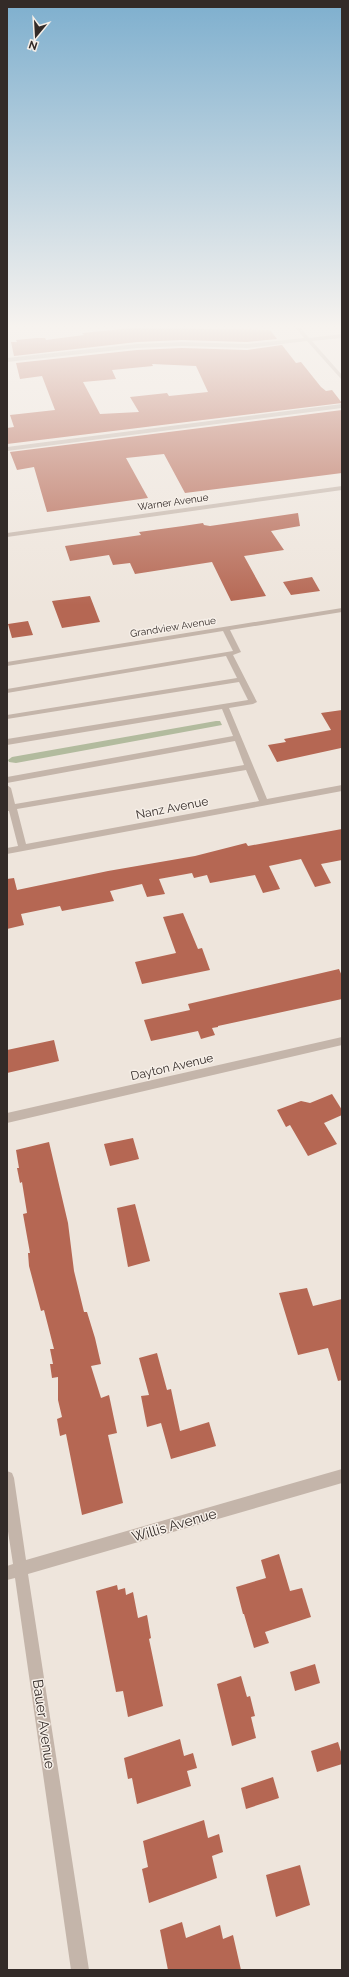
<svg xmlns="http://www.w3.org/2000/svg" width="349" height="1977" viewBox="0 0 349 1977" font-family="Raleway,sans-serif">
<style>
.green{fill:#b2bb9e}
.building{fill:#b56753;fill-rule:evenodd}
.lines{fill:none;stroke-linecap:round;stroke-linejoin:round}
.minor{fill:#c4b5aa;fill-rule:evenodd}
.labels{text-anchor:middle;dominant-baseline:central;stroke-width:3;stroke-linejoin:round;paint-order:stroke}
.far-street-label{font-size:10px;fill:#332b28;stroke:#f6efe8}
.street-label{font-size:12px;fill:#332b28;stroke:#f6efe8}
.near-street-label{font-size:14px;fill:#332b28;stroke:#f6efe8}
</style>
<rect width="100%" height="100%" fill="#eee5dc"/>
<!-- green -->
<path class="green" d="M 216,721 L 220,721 L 222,725 L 16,763 L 9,762 L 8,760 L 12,757 Z"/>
<!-- building -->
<path class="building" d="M 133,328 L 270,330 L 277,339 L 247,342 L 182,340 L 137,342 L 14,356 L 11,342 L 17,342 L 16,340 L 37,338 L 45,338 L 46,340 L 84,335 L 82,333 Z
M 282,345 L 296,363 L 301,362 L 321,387 L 326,391 L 332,390 L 342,403 L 7,444 L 7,428 L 14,427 L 10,415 L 55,410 L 42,376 L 20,379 L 16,363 L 137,350 L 182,348 L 247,350 ZM 152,364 L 196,366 L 208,392 L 169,396 L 167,393 L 130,397 L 139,412 L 100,414 L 83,382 L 116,379 L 112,370 L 153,366 Z
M 342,410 L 342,473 L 185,493 L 164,454 L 126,458 L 148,498 L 47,512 L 34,467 L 17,470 L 10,452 Z
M 298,513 L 300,526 L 271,531 L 284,550 L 244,556 L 266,596 L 231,601 L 212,562 L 135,574 L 130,563 L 113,565 L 109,555 L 70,561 L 65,546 L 141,535 L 139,532 L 183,526 L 203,523 L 204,525 L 210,526 Z
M 312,577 L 320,591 L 291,595 L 283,582 Z
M 90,596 L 100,622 L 62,628 L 52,601 Z
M 28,621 L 33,635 L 12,638 L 8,624 Z
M 342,710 L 342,751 L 341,748 L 277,762 L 268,745 L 286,742 L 284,739 L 331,730 L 321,713 Z
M 342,829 L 342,860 L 321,864 L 331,883 L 315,887 L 301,859 L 269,866 L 280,889 L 263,893 L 255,875 L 210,883 L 207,875 L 194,878 L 192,873 L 159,879 L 165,894 L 147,897 L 142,884 L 110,891 L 114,901 L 62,911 L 60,906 L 21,914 L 24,925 L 7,929 L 7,879 L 14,878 L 17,890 L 108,871 L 195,856 L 246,843 L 248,846 Z
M 183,913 L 198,949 L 202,948 L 210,970 L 142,984 L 135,962 L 176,953 L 163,917 Z
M 339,969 L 342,976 L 342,999 L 218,1026 L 218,1027 L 212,1028 L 215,1035 L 201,1039 L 198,1031 L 151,1041 L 144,1020 L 190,1010 L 188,1004 Z
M 54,1040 L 59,1061 L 7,1073 L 7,1050 Z
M 332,1094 L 342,1110 L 342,1115 L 324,1123 L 337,1144 L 308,1156 L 290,1125 L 286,1127 L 277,1110 L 301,1101 L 310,1103 Z
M 133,1138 L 139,1159 L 110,1166 L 104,1144 Z
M 49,1142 L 68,1223 L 74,1271 L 84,1312 L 87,1312 L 95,1338 L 101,1364 L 91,1366 L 101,1398 L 109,1395 L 117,1433 L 108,1435 L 123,1503 L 82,1515 L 66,1434 L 60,1436 L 57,1419 L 62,1417 L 58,1400 L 58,1377 L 52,1378 L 50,1364 L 53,1364 L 50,1349 L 54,1349 L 44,1310 L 41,1311 L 29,1266 L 28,1253 L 30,1253 L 23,1214 L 27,1213 L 22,1182 L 20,1183 L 17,1168 L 19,1168 L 16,1150 Z
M 135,1204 L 150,1261 L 128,1267 L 117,1208 Z
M 307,1288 L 313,1306 L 342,1299 L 342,1380 L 338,1381 L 328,1348 L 298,1355 L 279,1293 Z
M 157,1353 L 167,1390 L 171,1389 L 180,1431 L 209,1422 L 216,1446 L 171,1459 L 161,1423 L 147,1427 L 141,1396 L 149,1395 L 139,1358 Z
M 279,1554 L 290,1591 L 302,1588 L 311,1617 L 265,1632 L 269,1643 L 254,1648 L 244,1614 L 243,1614 L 236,1587 L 266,1578 L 261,1560 Z
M 117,1585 L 118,1590 L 125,1588 L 126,1595 L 133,1592 L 138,1618 L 147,1615 L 151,1638 L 149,1639 L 163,1706 L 128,1717 L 123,1691 L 116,1692 L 96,1591 Z
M 315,1664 L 320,1683 L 295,1691 L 290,1672 Z
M 241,1676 L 247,1697 L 250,1696 L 255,1716 L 251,1717 L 256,1738 L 232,1746 L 217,1684 Z
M 180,1739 L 184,1756 L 193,1753 L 197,1768 L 187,1771 L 191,1786 L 137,1804 L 132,1778 L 128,1779 L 124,1758 Z
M 338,1742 L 342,1755 L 342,1764 L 317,1772 L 311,1751 Z
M 273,1777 L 279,1798 L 246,1809 L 241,1788 Z
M 204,1820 L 208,1838 L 219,1834 L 223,1852 L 212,1856 L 217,1878 L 149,1903 L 142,1869 L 148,1867 L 143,1841 Z
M 300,1865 L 310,1905 L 276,1917 L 266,1875 Z
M 182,1922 L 186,1938 L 220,1925 L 223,1939 L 233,1935 L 241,1970 L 168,1970 L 160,1930 Z"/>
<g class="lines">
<!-- minor -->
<path class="minor" d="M 296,328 L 301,328 L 309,338 L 342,334 L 342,338 L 312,341 L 342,375 L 342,380 L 307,341 L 247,348 L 182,346 L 137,348 L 7,362 L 7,358 L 137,344 L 182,342 L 247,344 L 304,338 Z
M 342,404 L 342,408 L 7,451 L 7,447 Z
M 342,486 L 342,490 L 7,537 L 7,533 Z
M 342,608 L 342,612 L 230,630 L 241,652 L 233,655 L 257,702 L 253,704 L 229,708 L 267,799 L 342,785 L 342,791 L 7,854 L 7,848 L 18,846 L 9,811 L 7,811 L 7,785 L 11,788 L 15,804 L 244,765 L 235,741 L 7,783 L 7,777 L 233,736 L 222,709 L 7,745 L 7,739 L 248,700 L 239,682 L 7,719 L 7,715 L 237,678 L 226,656 L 7,693 L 7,689 L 233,651 L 223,631 L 7,666 L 7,662 ZM 246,770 L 259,801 L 26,844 L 17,809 Z
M 342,1037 L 342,1045 L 7,1123 L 7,1113 Z
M 342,1469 L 342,1483 L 28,1574 L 89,1970 L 71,1970 L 15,1578 L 7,1580 L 7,1566 L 13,1564 L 7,1525 L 7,1471 L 12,1473 L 14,1478 L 26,1560 Z"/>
</g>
<!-- sky -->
<linearGradient id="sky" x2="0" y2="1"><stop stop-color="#7eafce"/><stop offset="0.54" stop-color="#f7f3ef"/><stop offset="1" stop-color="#f7f3ef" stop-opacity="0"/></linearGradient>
<rect width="349" height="605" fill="url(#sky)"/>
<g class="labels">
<!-- far-street labels -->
<g class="far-street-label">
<text transform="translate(173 502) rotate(-8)">Warner Avenue</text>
<text transform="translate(173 627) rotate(-9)">Grandview Avenue</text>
</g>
<!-- street labels -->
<g class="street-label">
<text transform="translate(172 808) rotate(-11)">Nanz Avenue</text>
<text transform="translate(172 1067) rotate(-13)">Dayton Avenue</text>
</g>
<!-- near-street labels -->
<g class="near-street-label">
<text transform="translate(174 1525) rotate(-16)">Willis Avenue</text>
<text transform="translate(44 1724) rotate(82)">Bauer Avenue</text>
</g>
</g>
<!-- border -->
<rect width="349" height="1977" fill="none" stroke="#332b28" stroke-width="16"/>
<!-- north arrow -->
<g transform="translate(36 36) rotate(198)" stroke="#f6efe8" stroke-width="3" paint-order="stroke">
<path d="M0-3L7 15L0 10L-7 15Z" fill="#332b28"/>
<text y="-6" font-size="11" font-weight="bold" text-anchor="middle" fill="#332b28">N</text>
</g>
</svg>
